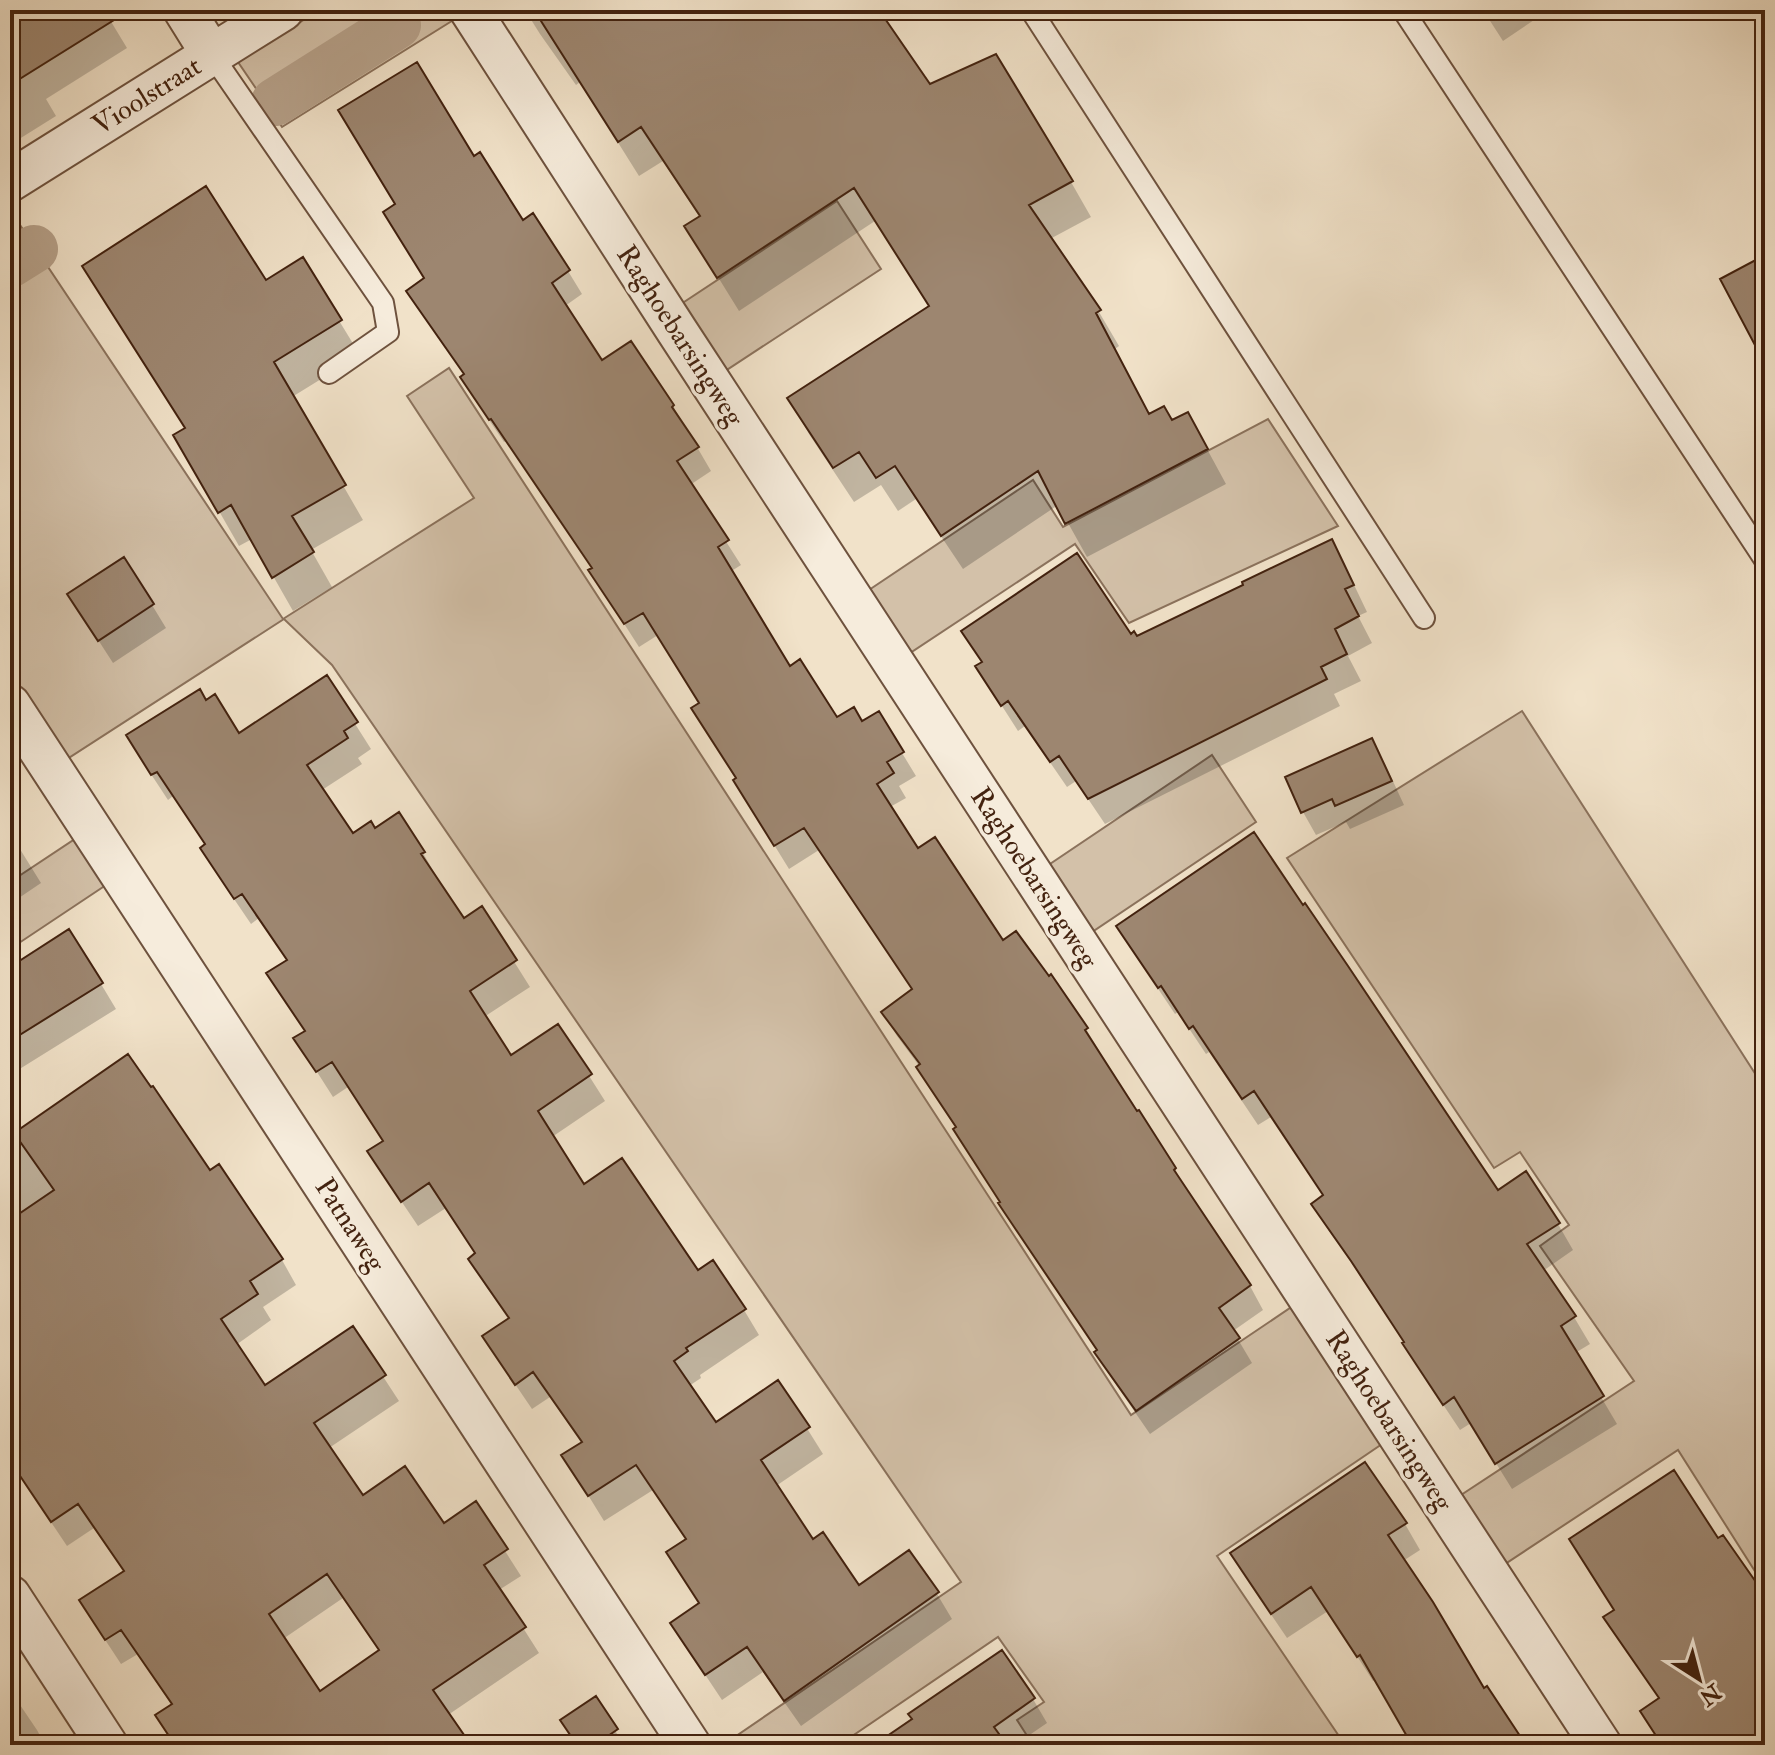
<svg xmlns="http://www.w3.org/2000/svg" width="1775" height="1755" viewBox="0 0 1775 1755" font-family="'IM FELL Double Pica',serif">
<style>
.green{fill:#d3c1a9;stroke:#8b725c;stroke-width:2}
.shadow{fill:#0003;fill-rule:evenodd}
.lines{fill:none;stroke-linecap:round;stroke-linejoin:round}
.canal{stroke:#b6a18a;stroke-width:48}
.building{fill:#9d8670;stroke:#43220f;stroke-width:2;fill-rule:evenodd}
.lane-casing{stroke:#6e523e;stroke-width:24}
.street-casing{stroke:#6e523e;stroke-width:44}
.lane{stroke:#f6ecdc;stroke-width:20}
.street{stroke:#f6ecdc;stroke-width:40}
.labels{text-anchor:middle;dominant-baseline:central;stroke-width:7;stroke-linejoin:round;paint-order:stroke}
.street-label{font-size:28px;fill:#43220f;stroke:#f6ecdc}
</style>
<rect width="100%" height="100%" fill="#f1e2c9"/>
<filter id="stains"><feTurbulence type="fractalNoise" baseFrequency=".0025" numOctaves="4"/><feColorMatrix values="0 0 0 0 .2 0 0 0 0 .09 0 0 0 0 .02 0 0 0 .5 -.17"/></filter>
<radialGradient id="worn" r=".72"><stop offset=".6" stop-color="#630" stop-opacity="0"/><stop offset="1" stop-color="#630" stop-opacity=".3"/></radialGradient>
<!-- green -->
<path class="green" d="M 319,10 L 449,10 L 455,19 L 282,127 L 238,62 Z
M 837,201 L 881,269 L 719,375 L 675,308 Z
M 10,210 L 283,619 L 474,498 L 407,396 L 449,368 L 1131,1415 L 1293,1306 L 1385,1442 L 1217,1556 L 1345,1745 L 1033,1745 L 1017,1720 L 1044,1702 L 998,1637 L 839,1745 L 723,1745 L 961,1582 L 332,665 L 284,619 L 67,759 L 10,672 Z
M 1268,419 L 1338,526 L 1129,623 L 1075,544 L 907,655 L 866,592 L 1033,480 L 1063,527 Z
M 1522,711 L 1765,1089 L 1765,1587 L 1678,1450 L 1502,1566 L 1458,1497 L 1634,1381 L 1540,1246 L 1569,1225 L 1520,1152 L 1494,1168 L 1287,858 Z
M 1212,755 L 1256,822 L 1092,932 L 1047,866 Z
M 78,837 L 109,883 L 10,949 L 10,882 Z"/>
<!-- shadow -->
<path class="shadow" d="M 10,10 L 104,10 L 127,48 L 46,99 L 56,116 L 16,141 L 10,131 Z
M 525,10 L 893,10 L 881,16 L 930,86 L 1071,182 L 1091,217 L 1050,239 L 1099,312 L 1119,346 L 1115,349 L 1150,416 L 1171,422 L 1207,449 L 1226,484 L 1087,557 L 1058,505 L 963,569 L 916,499 L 898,511 L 881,485 L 854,502 L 809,434 L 789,399 L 930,308 L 875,221 L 739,311 L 687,227 L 700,218 L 663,161 L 639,176 L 580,82 L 576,85 L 540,34 Z
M 1483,10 L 1528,10 L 1534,20 L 1503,41 Z
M 473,159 L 522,223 L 568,271 L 582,294 L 565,306 L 602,363 L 631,344 L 673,406 L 711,471 L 690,485 L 741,565 L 730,572 L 789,668 L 836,720 L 862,723 L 902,753 L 916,776 L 899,786 L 906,798 L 890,807 L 918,851 L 1003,943 L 1086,1029 L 1100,1052 L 1098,1054 L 1175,1169 L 1187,1193 L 1250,1286 L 1263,1310 L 1233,1331 L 1252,1363 L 1150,1434 L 1110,1376 L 1097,1352 L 1098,1352 L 1014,1227 L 1000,1204 L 1001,1203 L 920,1067 L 897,1036 L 883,1013 L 913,990 L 819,850 L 789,869 L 749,804 L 701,704 L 658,635 L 639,647 L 605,594 L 593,569 L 506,441 L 504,442 L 476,401 L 465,376 L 423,315 L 409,291 L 426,279 Z
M 302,260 L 360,355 L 292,397 L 363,520 L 311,550 L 332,587 L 293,611 L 252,539 L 239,546 L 176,436 L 186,430 L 265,283 Z
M 1331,542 L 1346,568 L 1367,612 L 1358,616 L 1372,643 L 1348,656 L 1361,681 L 1334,694 L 1340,706 L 1105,824 L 1076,781 L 1067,787 L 1025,726 L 1018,731 L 977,667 L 1130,636 L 1137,638 Z
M 152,605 L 166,628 L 113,663 L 84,618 Z
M 326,678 L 371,749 L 358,758 L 362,764 L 322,790 L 352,835 L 374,830 L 398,815 L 423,853 L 438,879 L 436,880 L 463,921 L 481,909 L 530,987 L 484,1017 L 511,1058 L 558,1027 L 605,1101 L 552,1137 L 583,1187 L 744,1310 L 759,1335 L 700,1375 L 701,1378 L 689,1386 L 715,1424 L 778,1382 L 823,1454 L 776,1486 L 813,1542 L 858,1587 L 908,1552 L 937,1594 L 952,1619 L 801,1726 L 763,1672 L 722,1700 L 688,1649 L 700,1604 L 687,1541 L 653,1490 L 604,1521 L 564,1456 L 582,1444 L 550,1397 L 532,1409 L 500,1362 L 485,1337 L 509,1320 L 485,1285 L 470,1259 L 476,1254 L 446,1208 L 418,1226 L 385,1177 L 384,1142 L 348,1087 L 333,1097 L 296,1039 L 306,1033 L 269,974 L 288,961 L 259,918 L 251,924 L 217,874 L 202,848 L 206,846 L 173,796 L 168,800 L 143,762 L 238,736 Z
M 1371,741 L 1385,764 L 1404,805 L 1350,829 L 1346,822 L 1316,835 L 1303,812 Z
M 10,833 L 41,883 L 10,904 Z
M 1118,927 L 1497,1193 L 1558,1224 L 1573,1250 L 1543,1271 L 1574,1317 L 1590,1344 L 1575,1353 L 1617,1424 L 1512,1489 L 1471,1423 L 1460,1430 L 1420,1370 L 1405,1343 L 1369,1288 L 1329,1231 L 1314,1204 L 1324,1197 L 1271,1117 L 1258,1125 L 1209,1052 L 1206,1054 L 1178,1012 L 1175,1014 L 1134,953 Z
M 10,969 L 101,984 L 116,1009 L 10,1075 Z
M 18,1135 L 209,1173 L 282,1260 L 296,1285 L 263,1307 L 271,1320 L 236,1345 L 264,1388 L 352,1329 L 399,1401 L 329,1448 L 362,1498 L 444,1526 L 475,1504 L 521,1576 L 499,1590 L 539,1653 L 448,1715 L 468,1745 L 175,1745 L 157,1716 L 172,1706 L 138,1654 L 121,1664 L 96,1626 L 125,1573 L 94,1528 L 67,1546 L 10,1461 L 10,1141 ZM 343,1598 L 380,1652 L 320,1693 L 283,1639 Z
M 1405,1524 L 1420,1550 L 1403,1561 L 1484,1691 L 1523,1745 L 1405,1745 L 1411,1740 L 1376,1679 L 1373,1681 L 1328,1611 L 1287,1638 L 1247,1579 L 1232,1554 Z
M 1001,1653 L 1033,1699 L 1047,1723 L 1015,1745 L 878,1745 Z
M 10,1690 L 37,1730 L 45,1745 L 10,1745 Z
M 596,1699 L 622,1742 L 617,1745 L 578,1745 Z"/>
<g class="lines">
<!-- canal -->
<path class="canal" d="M 275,102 L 397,25
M 10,264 L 34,249"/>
</g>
<!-- building -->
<path class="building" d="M 10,10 L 130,10 L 10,85 Z
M 534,10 L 879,10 L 930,84 L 996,54 L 1073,181 L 1029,205 L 1101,310 L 1096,313 L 1149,414 L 1164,406 L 1172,420 L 1188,412 L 1208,449 L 1065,524 L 1038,471 L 941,536 L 895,466 L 876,478 L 859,452 L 833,468 L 787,398 L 929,306 L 854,188 L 717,278 L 684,226 L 700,216 L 641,127 L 618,142 Z
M 417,62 L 474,156 L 480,152 L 523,220 L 533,213 L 570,270 L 552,283 L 602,360 L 631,341 L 674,405 L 672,407 L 699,447 L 677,461 L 729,540 L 718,547 L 790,666 L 800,659 L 837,717 L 854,707 L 862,721 L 879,711 L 904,752 L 887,762 L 894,773 L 877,784 L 918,848 L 935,837 L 1003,940 L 1016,931 L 1049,976 L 1051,974 L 1088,1028 L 1085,1030 L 1137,1111 L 1139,1110 L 1176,1168 L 1174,1170 L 1251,1285 L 1219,1308 L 1240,1338 L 1136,1411 L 1094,1352 L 1097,1350 L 998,1203 L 1000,1202 L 953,1129 L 956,1127 L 916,1067 L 920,1064 L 881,1012 L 912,989 L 804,828 L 774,846 L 733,780 L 736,778 L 691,708 L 699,703 L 643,613 L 624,624 L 588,570 L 592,568 L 491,419 L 489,420 L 460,377 L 464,374 L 406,291 L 424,278 L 383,212 L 395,204 L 338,110 Z
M 206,186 L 266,280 L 303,257 L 342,320 L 274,362 L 346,485 L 292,516 L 314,552 L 272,578 L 231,505 L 218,513 L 173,435 L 185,428 L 82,266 Z
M 1765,255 L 1765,364 L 1720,279 Z
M 1332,539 L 1354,585 L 1345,589 L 1359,616 L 1335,629 L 1347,654 L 1321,667 L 1327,679 L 1088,799 L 1059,756 L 1050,762 L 1008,701 L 1001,706 L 975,666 L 982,662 L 961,631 L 1077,553 L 1131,634 L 1134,631 L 1137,636 L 1243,585 L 1242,582 Z
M 124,557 L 154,604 L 98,641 L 67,594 Z
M 327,675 L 358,722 L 344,731 L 348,738 L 307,765 L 353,833 L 371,821 L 375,828 L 399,812 L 425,852 L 421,854 L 464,918 L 482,906 L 517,960 L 470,991 L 511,1055 L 558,1024 L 592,1074 L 538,1111 L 584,1184 L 622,1158 L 698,1270 L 713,1260 L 746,1309 L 686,1348 L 688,1351 L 674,1361 L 716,1422 L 778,1380 L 810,1427 L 761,1460 L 813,1539 L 823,1532 L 859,1585 L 909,1550 L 939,1592 L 784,1701 L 747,1647 L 705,1675 L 670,1623 L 699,1603 L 666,1552 L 686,1539 L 636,1465 L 588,1496 L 561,1455 L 582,1442 L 533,1372 L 515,1385 L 482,1336 L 509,1318 L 468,1259 L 475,1253 L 429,1183 L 401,1202 L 367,1151 L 383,1141 L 332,1062 L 316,1072 L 293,1038 L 305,1031 L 266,973 L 287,960 L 242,894 L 234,899 L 200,848 L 205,844 L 157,772 L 151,775 L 126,735 L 200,689 L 206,700 L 215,694 L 239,733 Z
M 1372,738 L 1392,781 L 1335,806 L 1332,799 L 1301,813 L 1285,777 Z
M 1254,832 L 1303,905 L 1305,903 L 1348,966 L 1498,1190 L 1526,1171 L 1560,1223 L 1527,1244 L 1576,1316 L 1561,1326 L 1604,1396 L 1495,1464 L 1454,1397 L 1443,1405 L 1402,1343 L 1404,1342 L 1351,1261 L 1311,1204 L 1323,1195 L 1254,1091 L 1242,1099 L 1193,1026 L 1189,1029 L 1161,986 L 1158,988 L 1116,926 Z
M 69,929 L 103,983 L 10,1041 L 10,967 Z
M 128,1054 L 151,1087 L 153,1086 L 210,1170 L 219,1164 L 283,1259 L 250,1281 L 258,1294 L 221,1319 L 265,1385 L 353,1326 L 386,1375 L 314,1423 L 363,1495 L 405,1466 L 444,1523 L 476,1501 L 508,1549 L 484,1565 L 526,1627 L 433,1690 L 471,1745 L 175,1745 L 155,1715 L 172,1704 L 121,1630 L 105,1640 L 79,1600 L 124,1571 L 78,1504 L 51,1522 L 10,1461 L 10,1220 L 54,1190 L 14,1133 ZM 327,1574 L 379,1650 L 320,1691 L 269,1614 Z
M 1365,1462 L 1407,1523 L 1388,1535 L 1433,1602 L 1484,1688 L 1487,1686 L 1526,1745 L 1412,1745 L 1360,1655 L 1357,1657 L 1311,1587 L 1271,1614 L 1230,1553 Z
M 1674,1470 L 1718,1538 L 1723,1535 L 1765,1595 L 1765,1745 L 1662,1745 L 1640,1711 L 1659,1698 L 1603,1617 L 1614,1610 L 1569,1539 Z
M 1002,1650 L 1035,1698 L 994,1727 L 1007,1745 L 874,1745 L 912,1719 L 908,1714 Z
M 596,1696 L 618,1729 L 595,1745 L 577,1745 L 560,1720 Z"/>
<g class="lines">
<defs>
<path id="lane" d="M 1031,10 L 1424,618
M 1403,10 L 1765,560
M 212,55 L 383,303 L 388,332 L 329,373"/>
<path id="street" d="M 184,10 L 212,55
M 470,10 L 677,331 L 1601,1745
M 10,181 L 283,10
M 10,705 L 690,1745
M 10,1596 L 107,1745"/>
</defs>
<!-- lane casing -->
<use href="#lane" class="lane-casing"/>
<!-- street casing -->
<use href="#street" class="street-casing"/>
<!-- lane -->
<use href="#lane" class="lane"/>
<!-- street -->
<use href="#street" class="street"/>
</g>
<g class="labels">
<!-- street labels -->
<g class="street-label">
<text transform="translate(147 96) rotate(-32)">Vioolstraat</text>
<text transform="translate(680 336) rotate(57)">Raghoebarsingweg</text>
<text transform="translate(1034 878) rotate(57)">Raghoebarsingweg</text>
<text transform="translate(350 1225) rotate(57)">Patnaweg</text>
<text transform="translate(1389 1421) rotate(57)">Raghoebarsingweg</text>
</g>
</g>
<!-- margin -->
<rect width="1775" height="1755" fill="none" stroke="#f1e2c9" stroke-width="40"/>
<rect x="12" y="12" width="1751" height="1731" fill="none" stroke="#43220f" stroke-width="4"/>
<rect x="20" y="20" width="1735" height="1715" fill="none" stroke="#43220f" stroke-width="2"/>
<!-- north arrow -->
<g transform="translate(1699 1679) rotate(144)" stroke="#f6ecdc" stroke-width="6" paint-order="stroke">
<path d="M0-6L14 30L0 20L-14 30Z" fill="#43220f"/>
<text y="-12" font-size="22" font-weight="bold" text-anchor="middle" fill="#43220f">N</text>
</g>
<rect width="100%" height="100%" filter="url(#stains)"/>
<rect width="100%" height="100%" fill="url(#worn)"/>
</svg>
